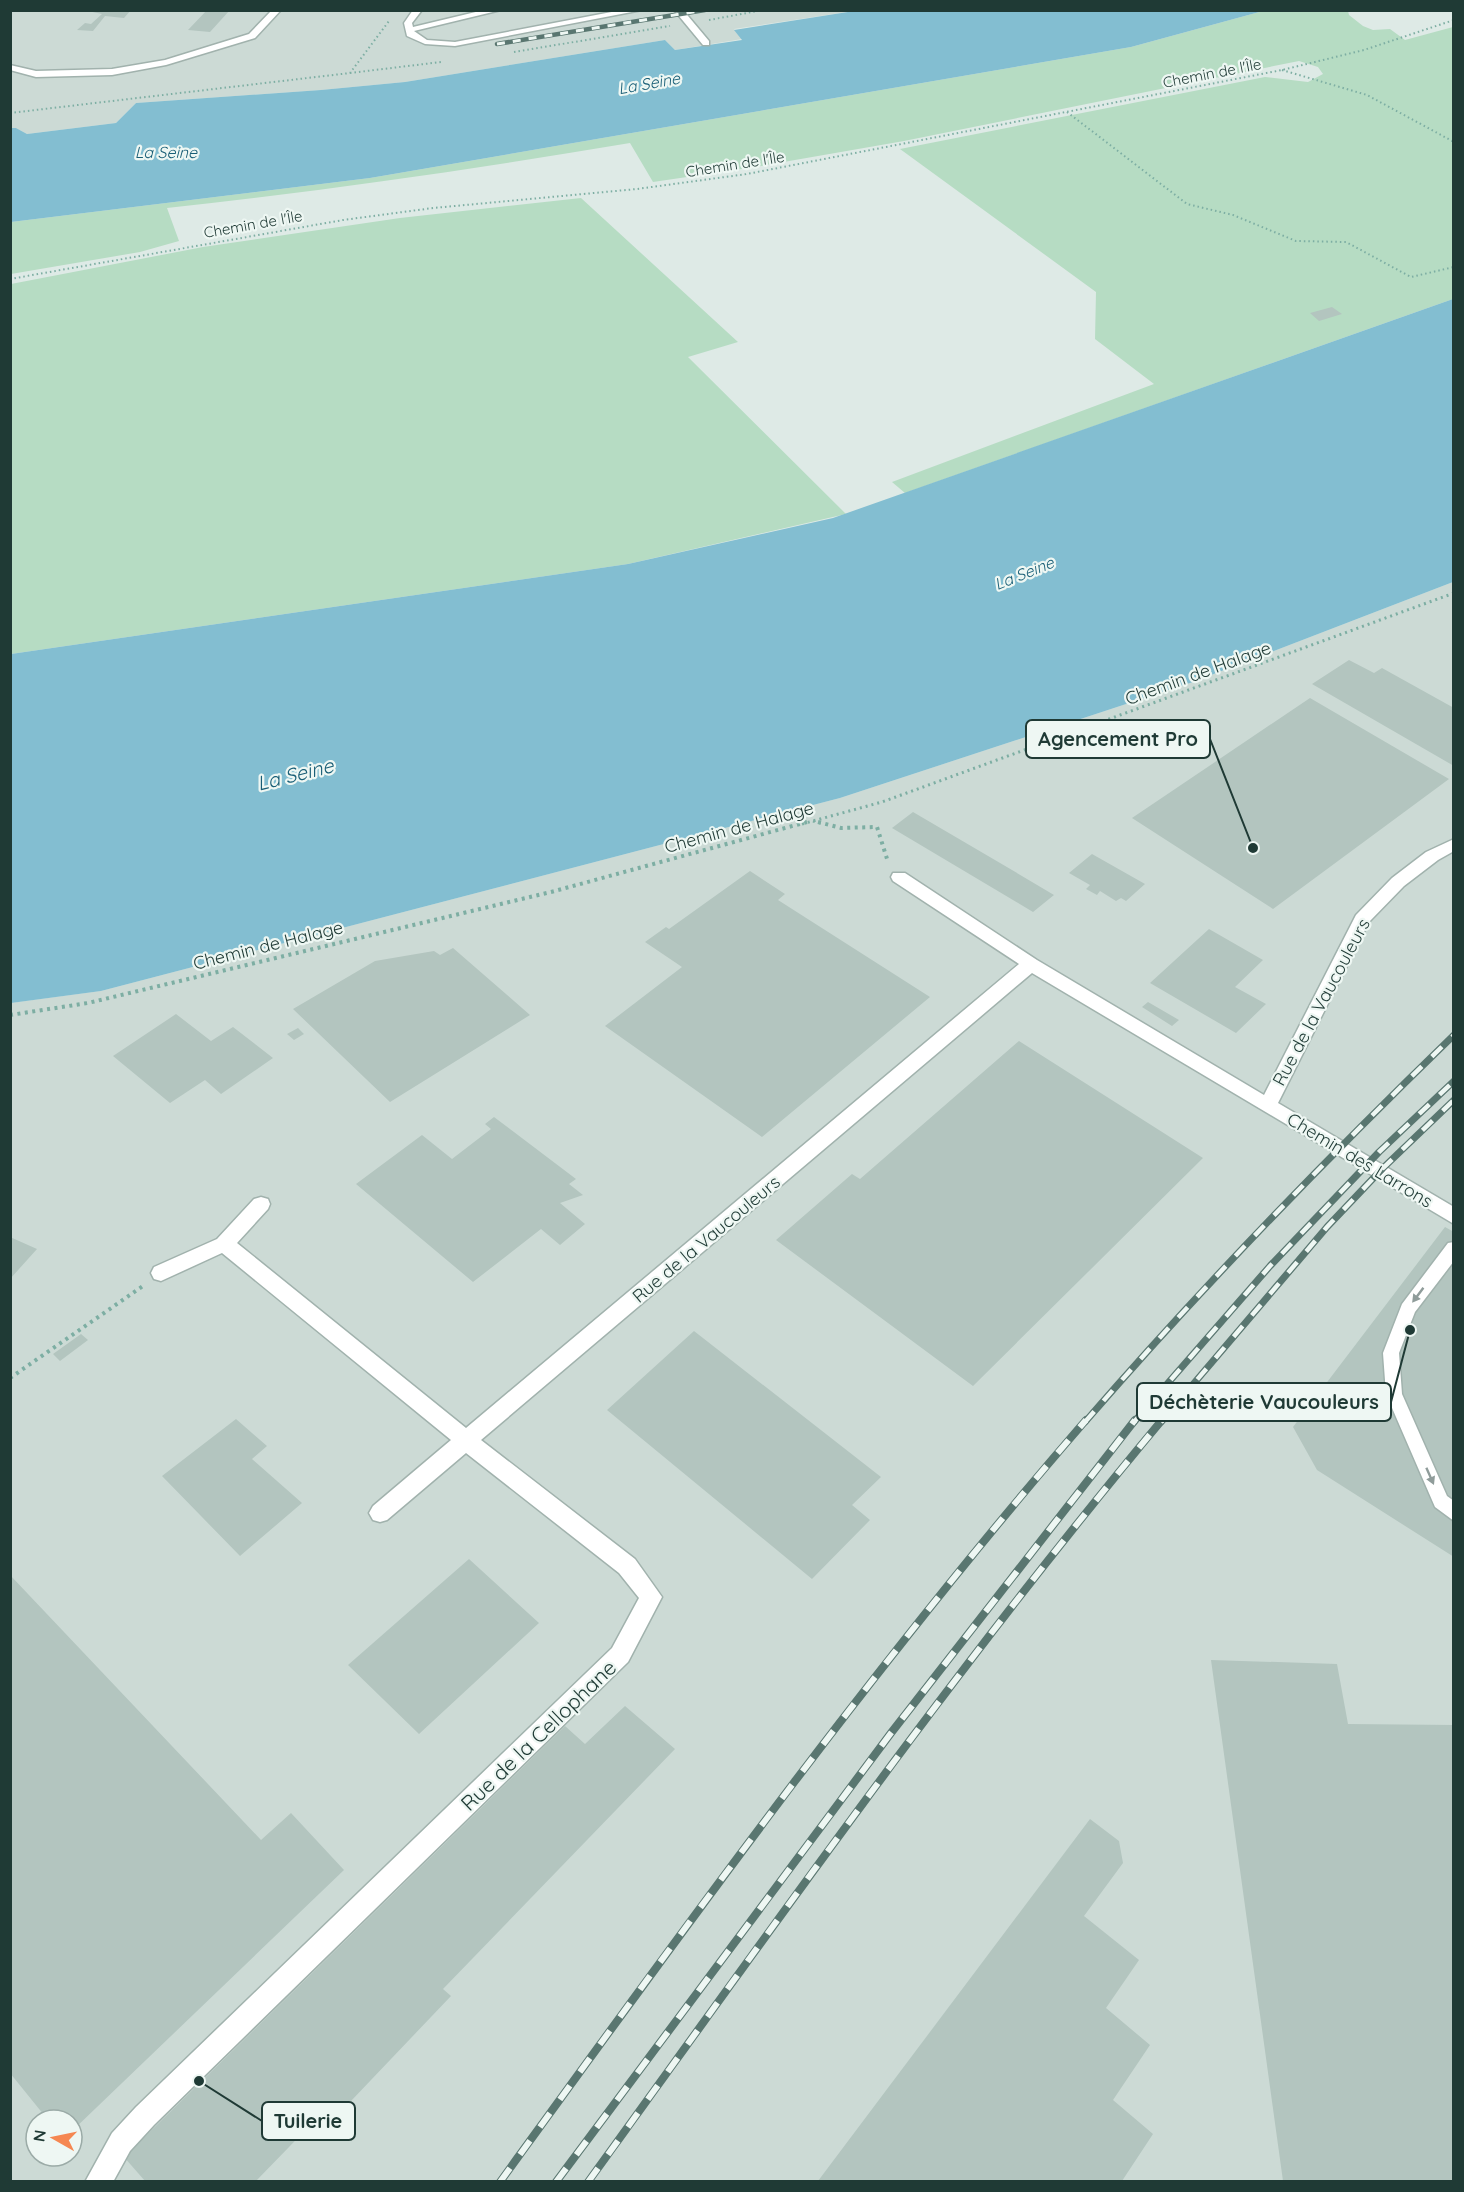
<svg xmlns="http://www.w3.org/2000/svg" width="1464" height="2192" viewBox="0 0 1464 2192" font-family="Quicksand,sans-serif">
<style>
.built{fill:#ccdad5;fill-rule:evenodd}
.green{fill:#b6dcc3}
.water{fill:#83bed1}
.building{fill:#b3c5bf}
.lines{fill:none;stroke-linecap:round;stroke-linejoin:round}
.service-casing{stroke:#a1b2ad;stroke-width:3}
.minor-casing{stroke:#a1b2ad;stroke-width:3}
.path-far2{stroke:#7daea3;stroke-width:2;stroke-dasharray:1.5 3;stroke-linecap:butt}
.path-far1{stroke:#7daea3;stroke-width:3;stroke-dasharray:2 4;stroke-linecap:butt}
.path{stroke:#7daea3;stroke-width:4;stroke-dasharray:3 4.5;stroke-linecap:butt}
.service{fill:#fff;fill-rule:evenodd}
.minor{fill:#fff;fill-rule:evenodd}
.rail-far2-casing{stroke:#597670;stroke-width:4.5}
.rail-far1-casing{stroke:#597670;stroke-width:7}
.rail-casing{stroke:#597670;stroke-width:8}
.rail-far2{stroke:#eef7f3;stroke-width:3;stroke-dasharray:8;stroke-linecap:butt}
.rail-far1{stroke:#eef7f3;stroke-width:4.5;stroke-dasharray:14;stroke-linecap:butt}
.rail{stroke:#eef7f3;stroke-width:6;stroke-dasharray:17;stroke-linecap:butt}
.oneway{fill:#8f9c9a}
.labels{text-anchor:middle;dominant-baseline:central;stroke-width:4.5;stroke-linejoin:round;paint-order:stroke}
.far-street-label{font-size:15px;fill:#1f3a35;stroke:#eef7f3}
.far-water-label{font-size:16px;font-style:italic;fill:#185e76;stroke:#eef7f3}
.street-label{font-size:18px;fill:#1f3a35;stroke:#eef7f3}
.water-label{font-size:20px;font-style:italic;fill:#185e76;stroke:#eef7f3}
.near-street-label{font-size:21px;fill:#1f3a35;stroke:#eef7f3}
.leader{fill:none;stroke:#1f3a35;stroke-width:2}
.callout-dot{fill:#1f3a35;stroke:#eef7f3;stroke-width:2}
.callout{fill:#eef7f3;stroke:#1f3a35;stroke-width:2}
.callout-label{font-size:20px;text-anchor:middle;font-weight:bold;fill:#1f3a35}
</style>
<rect width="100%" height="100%" fill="#deeae6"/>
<!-- built -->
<path class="built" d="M 10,11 L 854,11 L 734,29 L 742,39 L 675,50 L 665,40 L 405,82 L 321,90 L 136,103 L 116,123 L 27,134 L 16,128 L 11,128 Z
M 1453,582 L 1453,2181 L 11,2181 L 10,1003 L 101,991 L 840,798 L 1193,682 ZM 36,2120 L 72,2120 L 72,2156 L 36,2156 Z"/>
<!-- green -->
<path class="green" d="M 1263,11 L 1348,11 L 1349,15 L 1363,26 L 1373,30 L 1390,29 L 1405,40 L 1453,27 L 1453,299 L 905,493 L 892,482 L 1154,384 L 1095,339 L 1096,292 L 900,149 L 1265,77 L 1308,82 L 1323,74 L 1318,67 L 1299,61 L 904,141 L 755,167 L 653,182 L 630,143 C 476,169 322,191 167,208 L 179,241 L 140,252 L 11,274 L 11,222 L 370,178 L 1131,47 Z
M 581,198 L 738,342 L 688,357 L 846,514 L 628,564 L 11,654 L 11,284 L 203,247 L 400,218 Z"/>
<!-- water -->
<path class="water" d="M 854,11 L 1263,11 L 1131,47 L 370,178 L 11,222 L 10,128 L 16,128 L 27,134 L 116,123 L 136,103 L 321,90 L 405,82 L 665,40 L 675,50 L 742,40 L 734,30 Z
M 1453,299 L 1453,582 L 1193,682 L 840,798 L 101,991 L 11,1003 L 11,654 L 628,564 L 833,518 Z"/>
<!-- building -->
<path class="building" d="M 83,10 L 131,10 L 124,18 L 105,16 L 93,31 L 77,30 L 85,23 L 91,24 L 102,14 Z
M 207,10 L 230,10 L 210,32 L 188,30 Z
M 1332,307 L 1342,314 L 1319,321 L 1310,313 Z
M 1349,660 L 1374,673 L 1382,668 L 1454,708 L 1454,766 L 1312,684 Z
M 1310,698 L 1449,779 L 1273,909 L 1132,818 Z
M 913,812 L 1012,870 L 1054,895 L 1033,912 L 892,828 Z
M 1092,854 L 1145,884 L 1126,901 L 1121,898 L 1116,901 L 1100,891 L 1097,895 L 1086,889 L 1090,885 L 1069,873 Z
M 750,871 L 785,894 L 778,900 L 930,997 L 762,1137 L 605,1026 L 682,967 L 645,942 L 666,927 L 669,929 Z
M 1209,929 L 1263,960 L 1235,987 L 1266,1004 L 1236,1033 L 1150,983 Z
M 453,948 L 530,1015 L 390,1102 L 293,1009 L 375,961 L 434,951 L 440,955 Z
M 1148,1002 L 1179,1020 L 1172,1026 L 1142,1007 Z
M 176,1014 L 211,1041 L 233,1027 L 273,1058 L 221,1094 L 205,1080 L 170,1103 L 113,1056 Z
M 298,1028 L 304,1034 L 294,1040 L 287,1034 Z
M 1019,1041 L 1203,1158 L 973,1386 L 776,1240 L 852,1174 L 860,1179 Z
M 494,1117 L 576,1179 L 569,1184 L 583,1195 L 560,1203 L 585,1224 L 560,1245 L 541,1229 L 473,1282 L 356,1184 L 422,1135 L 452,1159 L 491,1129 L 485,1124 Z
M 1445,1227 L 1454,1232 L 1454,1557 L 1317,1470 L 1293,1427 Z
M 10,1237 L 37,1249 L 10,1279 Z
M 694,1331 L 881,1477 L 852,1505 L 870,1520 L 812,1579 L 607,1410 Z
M 81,1334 L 88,1340 L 60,1361 L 53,1354 Z
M 236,1419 L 267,1446 L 252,1459 L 302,1503 L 240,1556 L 162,1476 Z
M 469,1559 L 539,1623 L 419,1734 L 348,1665 Z
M 10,1575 L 261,1840 L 291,1813 L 344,1870 L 72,2131 L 72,2120 L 48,2120 L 10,2073 Z
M 1211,1660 L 1337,1664 L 1348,1724 L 1454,1725 L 1454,2181 L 1283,2181 Z
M 625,1706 L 675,1749 L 443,1989 L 451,1996 L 331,2122 L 323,2112 L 256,2181 L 145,2181 L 124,2157 L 565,1726 L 585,1744 Z
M 1090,1819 L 1119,1841 L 1123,1863 L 1084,1916 L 1139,1960 L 1106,2008 L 1150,2045 L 1113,2100 L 1153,2134 L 1122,2181 L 818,2181 Z"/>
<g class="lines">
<defs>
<path id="service" d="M 272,10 L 281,10 L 255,38 L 166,65 L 112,75 L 36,77 L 10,70 L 10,65 L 36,71 L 112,69 L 165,60 L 249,34 Z
M 413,10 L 422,10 L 412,23 L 413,27 L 484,10 L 501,10 L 414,31 L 427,40 L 455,42 L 622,10 L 642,10 L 455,46 L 425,44 L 407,36 L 404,23 Z
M 674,10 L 683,10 L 709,41 L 709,45 L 703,45 Z
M 1454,1242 L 1454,1261 L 1415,1312 L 1399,1353 L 1402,1394 L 1447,1496 L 1454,1501 L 1454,1521 L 1435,1507 L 1386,1394 L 1383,1353 L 1402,1304 L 1448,1243 Z"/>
<path id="minor" d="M 1454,839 L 1454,851 L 1438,860 L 1404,886 L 1369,922 L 1278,1103 L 1454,1207 L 1454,1224 L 1032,973 L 481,1440 L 635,1559 L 662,1597 L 628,1662 L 154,2125 L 130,2151 L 113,2182 L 85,2182 L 112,2133 L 136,2107 L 612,1648 L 639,1598 L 619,1573 L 466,1453 L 387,1520 L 380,1522 L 373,1520 L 369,1513 L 373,1506 L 451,1440 L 222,1253 L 161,1281 L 154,1279 L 151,1273 L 154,1267 L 217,1239 L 254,1199 L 261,1197 L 268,1199 L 270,1204 L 268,1209 L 237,1243 L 466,1428 L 1019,964 L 893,881 L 891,877 L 893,873 L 905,873 L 1037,960 L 1264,1095 L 1356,915 L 1392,878 L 1426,852 Z"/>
</defs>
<!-- service casing -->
<use href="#service" class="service-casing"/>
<!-- minor casing -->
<use href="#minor" class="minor-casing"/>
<!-- path-far2 -->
<path class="path-far2" d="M 709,20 L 763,10
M 514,52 L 670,26
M 1282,70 L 1367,95 L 1454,142
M 350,73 L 441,62
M 1067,112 L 1187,204 L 1233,215 L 1296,241 L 1346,242 L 1411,277 L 1454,267
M 10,113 L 350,73 L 389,21
M 10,279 L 343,220 L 433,208 L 637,189 L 747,174 L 1282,70 L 1364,50 L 1454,20"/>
<!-- path-far1 -->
<path class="path-far1" d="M 813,821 L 824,824
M 802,824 L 882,802 L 1454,593"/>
<!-- path -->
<path class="path" d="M 818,822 L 841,828 L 877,827 L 888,862
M 10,1015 L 88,1003 L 551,892 L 807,822
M 10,1378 L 143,1286"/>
<!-- service -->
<use href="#service" class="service"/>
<!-- minor -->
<use href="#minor" class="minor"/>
<defs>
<path id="rail-far2" d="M 497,44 L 705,10"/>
<path id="rail-far1" d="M 1085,1422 C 1202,1287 1326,1159 1454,1035
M 1134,1422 L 1270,1266 L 1379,1152 L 1454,1081
M 1161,1422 L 1327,1227 L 1383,1168 L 1454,1100"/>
<path id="rail" d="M 500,2182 C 688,1923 876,1662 1086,1420
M 556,2182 L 891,1733 L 1135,1420
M 588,2182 C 775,1924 958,1664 1162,1420"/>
</defs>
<!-- rail-far2 casing -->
<use href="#rail-far2" class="rail-far2-casing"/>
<!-- rail-far1 casing -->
<use href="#rail-far1" class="rail-far1-casing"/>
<!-- rail casing -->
<use href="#rail" class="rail-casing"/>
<!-- rail-far2 -->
<use href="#rail-far2" class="rail-far2"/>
<!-- rail-far1 -->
<use href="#rail-far1" class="rail-far1"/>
<!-- rail -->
<use href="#rail" class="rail"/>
</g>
<!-- one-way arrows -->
<defs><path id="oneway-solid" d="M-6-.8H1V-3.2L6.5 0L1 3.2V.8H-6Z" transform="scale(1.5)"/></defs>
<g class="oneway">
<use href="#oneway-solid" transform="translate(1418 1295) rotate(127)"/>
<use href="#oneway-solid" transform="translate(1430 1476) rotate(66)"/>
</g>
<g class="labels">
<!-- far-street labels -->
<g class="far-street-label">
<text transform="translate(1212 73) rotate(-11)">Chemin de l'Île</text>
<text transform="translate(735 164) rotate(-9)">Chemin de l'Île</text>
<text transform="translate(253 224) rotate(-10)">Chemin de l'Île</text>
</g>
<!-- far-water labels -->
<g class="far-water-label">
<text transform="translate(649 83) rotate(-10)">La Seine</text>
<text x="166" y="152">La Seine</text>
<text transform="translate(1024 573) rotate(-22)">La Seine</text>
</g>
<!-- street labels -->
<g class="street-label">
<text transform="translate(1198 673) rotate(-20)">Chemin de Halage</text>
<text transform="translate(739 827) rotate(-15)">Chemin de Halage</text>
<text transform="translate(268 945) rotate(-14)">Chemin de Halage</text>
<text transform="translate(1321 1002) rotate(-62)">Rue de la Vaucouleurs</text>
<text transform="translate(1360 1160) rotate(31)">Chemin des Larrons</text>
<text transform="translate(706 1239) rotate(-40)">Rue de la Vaucouleurs</text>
</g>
<!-- water labels -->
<g class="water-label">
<text transform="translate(295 774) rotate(-14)">La Seine</text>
</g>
<!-- near-street labels -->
<g class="near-street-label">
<text transform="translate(538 1735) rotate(-44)">Rue de la Cellophane</text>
</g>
</g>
<!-- callouts -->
<path class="leader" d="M1253 848L1210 739M1410 1330L1391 1402M199 2081L262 2121"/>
<g class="callout-dot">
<circle cx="1253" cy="848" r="6"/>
<circle cx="1410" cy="1330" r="6"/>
<circle cx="199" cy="2081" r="6"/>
</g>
<g class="callout">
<rect x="1026" y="720" width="184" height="38" rx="6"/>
<rect x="1137" y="1383" width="254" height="38" rx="6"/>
<rect x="262" y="2102" width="93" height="38" rx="6"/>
</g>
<g class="callout-label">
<text x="1118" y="746">Agencement Pro</text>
<text x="1264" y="1409">Déchèterie Vaucouleurs</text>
<text x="308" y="2128">Tuilerie</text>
</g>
<!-- border -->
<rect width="1464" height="2192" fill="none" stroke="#1f3a35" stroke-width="24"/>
<!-- north arrow -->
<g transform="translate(54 2138) rotate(279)"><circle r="28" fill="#eef7f3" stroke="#9baba7" stroke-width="1.5"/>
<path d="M0-4.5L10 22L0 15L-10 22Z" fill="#f58751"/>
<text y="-9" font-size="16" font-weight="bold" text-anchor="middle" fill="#1f3a35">N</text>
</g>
</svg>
